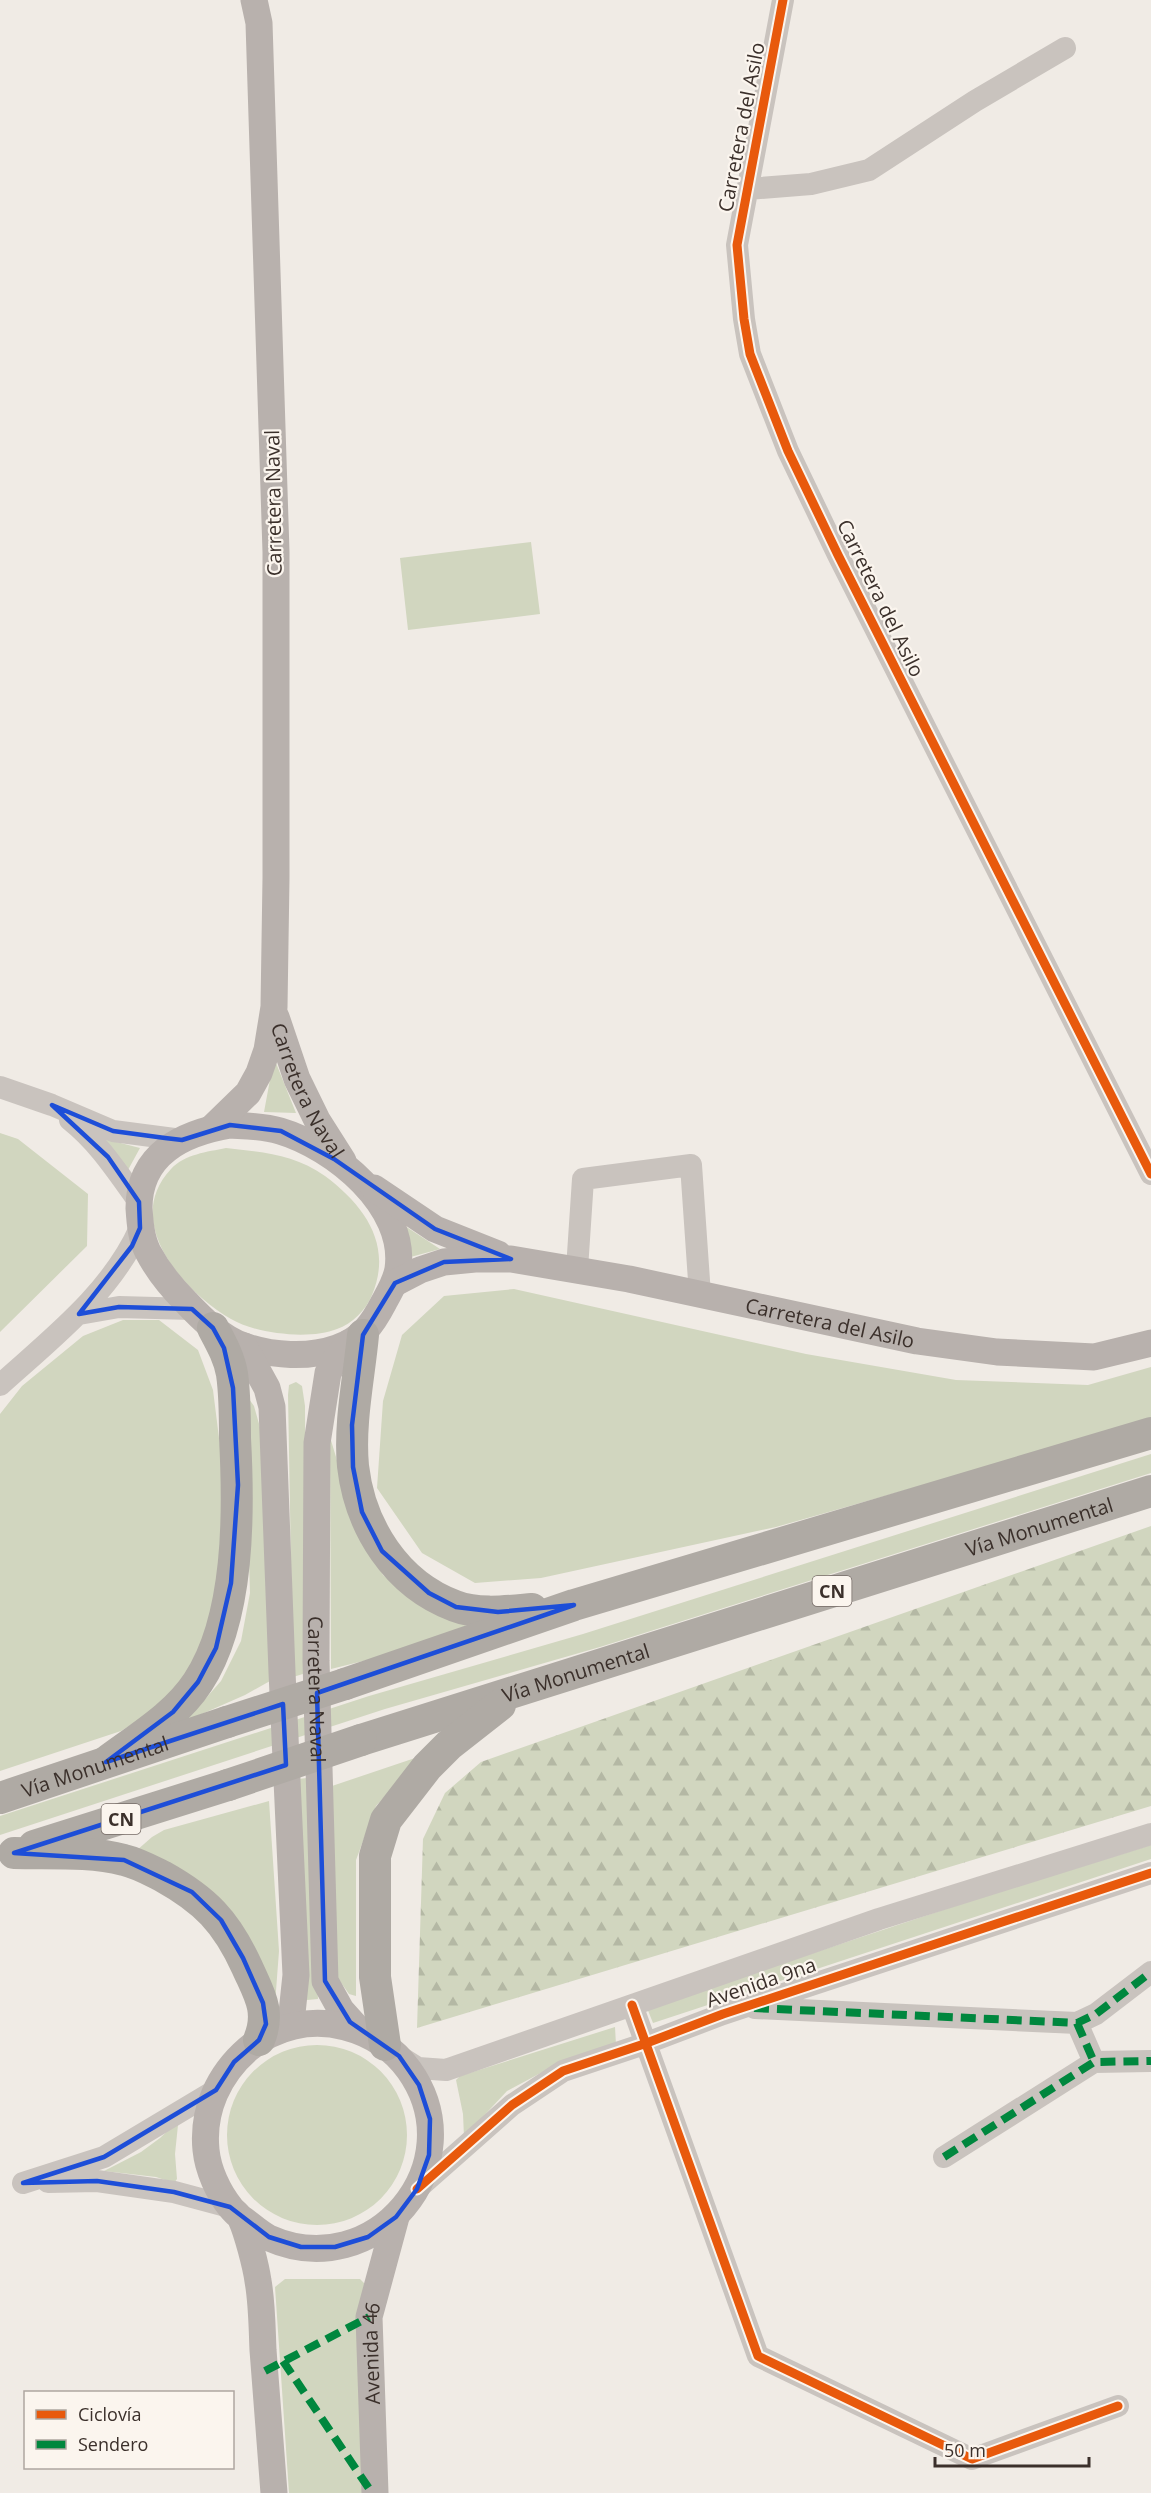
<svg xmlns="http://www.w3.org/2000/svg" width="1151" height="2493" viewBox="0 0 1151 2493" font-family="'Open Sans',sans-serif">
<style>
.green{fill:#d1d6bf}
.forest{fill:url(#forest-firs)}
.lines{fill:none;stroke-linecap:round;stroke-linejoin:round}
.minor{stroke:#c9c3be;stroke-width:22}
.major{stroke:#b8b1ad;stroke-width:27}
.highway{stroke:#afaaa4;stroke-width:32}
.highway-bridge{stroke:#afaaa4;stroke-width:32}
.quiet{stroke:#00873e;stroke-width:8;stroke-dasharray:15 8;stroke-linecap:butt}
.cycleway-casing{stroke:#fbf5ee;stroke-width:13}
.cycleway{stroke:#e8590c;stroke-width:9}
.marked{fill:none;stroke:#1d4ed8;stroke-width:4.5;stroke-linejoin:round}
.labels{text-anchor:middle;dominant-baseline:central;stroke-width:4.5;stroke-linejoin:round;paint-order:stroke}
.shield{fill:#fbf5ee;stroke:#756b66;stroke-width:1.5}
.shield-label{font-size:18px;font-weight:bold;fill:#3b302b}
.street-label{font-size:20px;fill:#3b302b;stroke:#fbf5ee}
</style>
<defs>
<pattern id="forest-firs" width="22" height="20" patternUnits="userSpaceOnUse" patternTransform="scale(1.5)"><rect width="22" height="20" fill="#d1d6bf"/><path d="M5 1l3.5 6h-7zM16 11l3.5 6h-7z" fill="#b4b8a4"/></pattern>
</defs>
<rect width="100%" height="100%" fill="#f0ebe5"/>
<!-- green -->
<path class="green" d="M 531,542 L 540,614 L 408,630 L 400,558 Z
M 274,1058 L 296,1113 L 264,1112 Z
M 0,1133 L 18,1139 L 88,1194 L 87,1246 L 0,1332 Z
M 105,1139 L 140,1148 L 128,1170 Z
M 226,1148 C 261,1152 294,1154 325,1176 C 365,1206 393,1245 372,1295 C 366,1310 352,1324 337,1329 C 310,1340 256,1334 231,1319 C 184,1292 121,1222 171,1169 C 185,1154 207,1152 226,1148 Z
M 402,1224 L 440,1249 L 407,1258 Z
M 514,1289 L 806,1354 L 956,1380 L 1088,1385 L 1151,1367 L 1151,1420 L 776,1527 L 541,1578 L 475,1583 L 422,1553 L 377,1488 L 383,1401 L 402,1335 L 444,1296 Z
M 123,1320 L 159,1320 L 198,1350 L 213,1390 L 226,1494 L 222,1600 L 175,1697 L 121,1731 L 0,1771 L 0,1414 L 22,1386 L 83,1336 Z
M 296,1382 L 302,1386 L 305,1406 L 306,1673 L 293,1677 L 288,1395 L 289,1385 Z
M 244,1392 L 254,1406 L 261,1431 L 270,1681 L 245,1695 L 179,1724 L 192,1714 L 221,1681 L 241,1641 L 250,1593 Z
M 330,1437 L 354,1517 L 383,1575 L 407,1594 L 470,1621 L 452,1639 L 331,1669 Z
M 1151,1454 L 1151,1473 L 600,1647 L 385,1709 L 0,1835 L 0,1816 L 369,1696 L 583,1634 Z
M 421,1756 L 376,1806 L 356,1860 L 356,1996 L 349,1994 L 337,1977 L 332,1786 Z
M 307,1778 L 318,1999 L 307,2000 L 298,1779 Z
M 269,1801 L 279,1951 L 275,2004 L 136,1851 L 152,1837 L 164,1830 Z
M 1151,1845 L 1151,1859 L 653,2023 L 647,2008 L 973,1900 Z
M 615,2027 L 616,2045 L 550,2068 L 507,2091 L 464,2137 L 463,2114 L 456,2080 L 460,2076 Z
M227 2135a90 90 0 1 1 180 0a90 90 0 1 1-180 0Z
M 176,2123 L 178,2125 L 175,2154 L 177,2179 L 174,2183 L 156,2177 L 104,2171 L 141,2152 L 160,2138 Z
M 285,2279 L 360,2279 L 365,2284 L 366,2493 L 289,2493 L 275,2287 Z"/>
<!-- forest -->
<path class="forest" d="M 1151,1526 L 1151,1806 L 417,2028 L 423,1839 L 445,1793 L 481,1762 Z"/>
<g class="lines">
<!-- minor -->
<path class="minor" d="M 783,0 L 737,245 L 744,319 L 750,354 L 788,451 L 838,555 L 1151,1174
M 748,189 L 811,184 L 869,170 L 975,101 L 1065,48
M 0,1087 L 52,1105 L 113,1131 L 182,1140
M 70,1120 C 99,1143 117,1172 139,1202
M 577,1269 L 583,1179 L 691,1165 L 700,1295
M 79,1314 L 119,1307 L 192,1309
M 0,1385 C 52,1338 111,1293 140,1228
M 632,2005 L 758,2356 L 972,2459 L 1118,2406
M 755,2008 L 1077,2023 L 1096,2014 L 1151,1972
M 1077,2023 L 1094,2062
M 399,2056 L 418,2068 L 446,2070 L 879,1919 L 1151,1834
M 944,2157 L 1094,2062 L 1151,2061
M 48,2182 L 97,2181 L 174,2192 L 230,2207
M 23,2183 L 104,2157 L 216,2090
M 417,2189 L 512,2105 L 563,2071 L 644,2044 L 723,2014 L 1151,1873"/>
<!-- major -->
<g class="major">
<path id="s1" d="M 276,1017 L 297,1079 L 317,1120 L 343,1161"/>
<path d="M 230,1125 C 247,1126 263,1126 280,1131 C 334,1147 407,1206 398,1269 C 396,1281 390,1291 384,1302 C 372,1325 362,1339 337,1348 C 309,1358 272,1356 244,1346 C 221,1338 202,1319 186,1302 C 171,1287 158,1271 148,1252 C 141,1238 140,1223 139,1208 C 139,1154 183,1133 230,1125 Z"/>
<path d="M 212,1128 L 248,1093 L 259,1073 L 267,1050 L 274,1007 L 276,878 L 276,552 L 259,23 L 254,0"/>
<path d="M 374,1188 L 435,1229 L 498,1254"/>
<path id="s2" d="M 395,1283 L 420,1270 L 444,1262 L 475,1259 L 511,1259 L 629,1279 L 917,1341 L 997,1352 L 1094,1357 L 1151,1343"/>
<path id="s3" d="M 349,1343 L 335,1360 L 328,1373 L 317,1443 L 316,1661 L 325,1981 L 341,2010 L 359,2030"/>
<path d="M 244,1346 L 267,1388 L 272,1407 L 282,1672 L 296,1975 L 292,2013 L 282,2029"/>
<path d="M 241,2218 C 250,2224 259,2233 269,2238 C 374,2285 476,2164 409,2070 C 393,2048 372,2034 345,2027 C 311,2018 275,2026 248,2049 C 219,2074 202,2110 206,2150 C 208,2170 218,2192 231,2208 C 234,2212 239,2215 241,2219 C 247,2232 256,2266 258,2281 C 262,2303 262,2327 263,2350 C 267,2398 270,2445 274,2493"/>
<path id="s4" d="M 375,2493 L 369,2317 L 396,2217"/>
</g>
<!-- highway -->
<g class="highway">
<path d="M 363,1335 C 359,1378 349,1423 353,1466 C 360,1527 396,1584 455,1606 C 478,1615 508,1611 532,1609"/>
<path d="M 345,1684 L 574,1605 L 1151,1433"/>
<path id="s5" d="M 361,1740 L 1151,1491"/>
<path d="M 106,1762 C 138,1738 176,1716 198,1682 C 240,1618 239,1512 235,1438 C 235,1417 235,1395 232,1374 C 229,1357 221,1343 213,1328"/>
<path id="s6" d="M 0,1798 L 227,1722"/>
<path d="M 34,1846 L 228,1785"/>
<path d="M 14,1853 C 50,1854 89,1851 124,1860 C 137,1863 150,1870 162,1876 C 205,1900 226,1921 247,1967 C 259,1994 271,2011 259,2040"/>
<path d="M 385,2045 L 375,1977 L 375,1856 L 386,1820 L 427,1767 L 449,1745 L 500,1705"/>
</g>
<!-- highway-bridge -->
<path class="highway-bridge" d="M 227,1722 L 345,1684
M 228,1785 L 361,1740"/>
<!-- quiet -->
<path class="quiet" d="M 754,2008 L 1077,2023 L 1096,2014 L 1151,1972
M 1077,2023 L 1094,2062
M 944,2157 L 1094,2062 L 1151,2061
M 283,2361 L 372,2493
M 265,2371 L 369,2317"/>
<defs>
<path id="cycleway" d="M 783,0 L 737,245 L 744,319 L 750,354 L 788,451 L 838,555 L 1151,1174
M 632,2005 L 758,2356 L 972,2459 L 1118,2406
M 417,2189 L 512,2105 L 563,2071 L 644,2044 L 723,2014 L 1151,1873"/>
</defs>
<!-- cycleway casing -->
<use href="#cycleway" class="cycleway-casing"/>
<!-- cycleway -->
<use href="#cycleway" class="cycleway"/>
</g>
<!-- marked area -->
<path class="marked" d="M 52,1105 L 113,1131 L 165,1138 L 182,1140 L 230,1125 L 281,1131 L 334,1159 L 435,1229 L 511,1259 L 444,1262 L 395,1283 L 363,1335 L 352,1425 L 353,1467 L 362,1512 L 382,1551 L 429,1593 L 456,1607 L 498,1612 L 574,1605 L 317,1693 L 325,1981 L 350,2022 L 399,2056 L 419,2085 L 430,2119 L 429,2155 L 417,2189 L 396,2217 L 368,2237 L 335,2247 L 301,2247 L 269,2237 L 230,2207 L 174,2192 L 97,2181 L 23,2183 L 104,2157 L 216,2090 L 234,2062 L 259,2040 L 266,2024 L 263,2003 L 243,1958 L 221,1920 L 192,1892 L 124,1860 L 14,1853 L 286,1765 L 283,1704 L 106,1762 L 173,1712 L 198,1682 L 216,1648 L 231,1583 L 238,1485 L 233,1388 L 224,1348 L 213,1328 L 192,1309 L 119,1307 L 79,1314 L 132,1246 L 140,1228 L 139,1202 L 108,1157 Z"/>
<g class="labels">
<!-- shield labels -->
<g class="shield">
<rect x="812.5" y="1576" width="39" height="30" rx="4.5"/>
<rect x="101.5" y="1804" width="39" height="30" rx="4.5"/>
</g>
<g class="shield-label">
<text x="832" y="1591">CN</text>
<text x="121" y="1819">CN</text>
</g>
<!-- street labels -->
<g class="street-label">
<text transform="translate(741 127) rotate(-79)">Carretera del Asilo</text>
<text transform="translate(273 503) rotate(-91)">Carretera Naval</text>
<text transform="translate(881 598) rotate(64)">Carretera del Asilo</text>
<text stroke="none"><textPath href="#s1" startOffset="80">Carretera Naval</textPath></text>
<text stroke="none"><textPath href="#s2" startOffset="446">Carretera del Asilo</textPath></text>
<text stroke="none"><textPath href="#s5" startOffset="711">Vía Monumental</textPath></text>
<text stroke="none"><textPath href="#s5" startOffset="225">Vía Monumental</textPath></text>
<text stroke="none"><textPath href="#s3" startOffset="354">Carretera Naval</textPath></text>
<text stroke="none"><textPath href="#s6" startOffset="100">Vía Monumental</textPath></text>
<text transform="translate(761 1982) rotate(-19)">Avenida 9na</text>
<text stroke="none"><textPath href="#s4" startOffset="140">Avenida 46</textPath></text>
</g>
</g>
<!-- legend -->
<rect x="24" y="2391" width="210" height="78" fill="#fbf5ee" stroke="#aea6a0" stroke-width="1.5"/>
<rect x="36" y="2410" width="30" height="9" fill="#e8590c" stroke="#aea6a0" stroke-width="1.5"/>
<text x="78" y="2421" font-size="18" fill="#3b302b">Ciclovía</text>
<rect x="36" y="2440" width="30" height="9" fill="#00873e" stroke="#aea6a0" stroke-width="1.5"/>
<text x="78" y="2451" font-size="18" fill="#3b302b">Sendero</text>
<!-- scale -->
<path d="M935 2457v9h154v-9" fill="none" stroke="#3b302b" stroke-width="3"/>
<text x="944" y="2457" font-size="18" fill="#3b302b" stroke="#fbf5ee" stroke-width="4.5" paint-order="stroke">50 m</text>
</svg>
